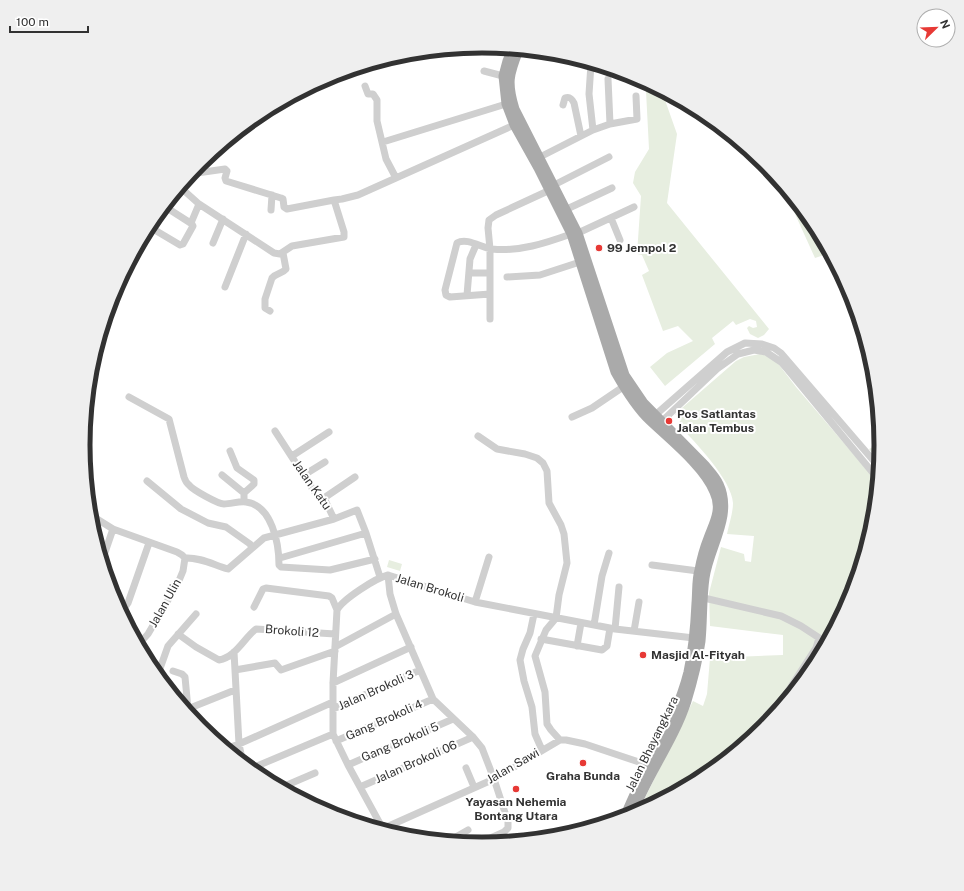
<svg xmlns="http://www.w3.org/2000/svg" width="964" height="891" viewBox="0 0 964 891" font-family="'Public Sans',sans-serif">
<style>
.green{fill:#e7eee0}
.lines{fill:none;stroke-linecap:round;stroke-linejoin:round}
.minor{stroke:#cfcfcf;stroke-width:7}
.major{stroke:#aaa;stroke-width:9}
.poi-dot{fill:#e73935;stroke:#fff;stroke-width:1.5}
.labels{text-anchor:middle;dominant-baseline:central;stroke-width:4;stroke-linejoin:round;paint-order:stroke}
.poi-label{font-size:12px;font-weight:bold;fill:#323232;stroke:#fff;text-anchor:start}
.street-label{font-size:12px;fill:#323232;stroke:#fff}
.rim{fill:none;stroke:#323232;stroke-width:5}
</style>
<rect width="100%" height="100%" fill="#fff"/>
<!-- green -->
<path class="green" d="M 641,79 L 672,96 L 665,100 L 677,134 L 667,203 L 769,329 L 764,335 L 758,338 L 750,334 L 747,328 L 749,326 L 753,328 L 757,327 L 756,321 L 750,319 L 736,325 L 733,321 L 712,338 L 715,344 L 665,386 L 650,367 L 667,353 L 693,341 L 678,326 L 663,331 L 642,275 L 649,271 L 642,255 L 637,254 L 641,196 L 633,183 L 635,172 L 649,149 L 646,91 L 641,87 L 642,81 Z
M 781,183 L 814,224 L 830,253 L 815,258 Z
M 760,354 L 773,357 L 796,387 L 878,483 L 874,524 L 851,599 L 814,668 L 764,728 L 704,778 L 637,814 L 693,701 L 703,706 L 707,694 L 710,658 L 783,655 L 783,635 L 710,626 L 709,593 L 721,547 L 744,554 L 745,561 L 751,562 L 754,536 L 727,534 C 729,524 733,513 733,503 C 732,480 694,441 678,424 L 681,420 L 675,414 L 736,361 L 744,357 Z
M 881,443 L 881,446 L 880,463 L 869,449 Z
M 389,560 L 402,564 L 400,571 L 387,567 Z"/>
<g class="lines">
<!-- minor -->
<path class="minor" d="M 536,51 L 566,60 L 567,56
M 566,60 L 580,60
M 591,64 L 589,94 L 593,130
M 484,71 L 503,76
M 608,79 L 610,124
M 365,86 L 368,94 L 373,94 L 377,100 L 377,121 L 386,159 L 396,178
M 563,105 L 565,98 C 570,96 572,99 574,103 L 581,136
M 383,142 L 506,104
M 540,157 L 593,130 L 610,124 L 637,119 L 636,96
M 190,174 L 225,169 L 227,171 L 225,178 L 226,181 L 281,198 L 283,199 L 284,207 L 287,209 L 334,200
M 554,185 L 609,157
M 180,187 L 199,204 L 274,253 L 280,254 L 292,246 L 344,237 L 344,232 L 334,200 L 342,199 L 358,195 L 514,125
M 567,209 L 612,188
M 271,210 L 272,195
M 611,218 L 620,240
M 191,223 L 199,204
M 148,226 L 180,245 L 183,244 L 193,226 L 192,224 L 164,206
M 578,233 L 634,207
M 213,243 L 223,219
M 469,273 L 490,273
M 507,277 L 540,275 L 580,262
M 225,287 L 246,234
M 490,294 L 450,297 L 446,295 L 445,290 L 457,243 C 467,237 482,248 492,249 C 519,252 546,243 571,234
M 467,295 L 470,259 L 476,245
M 270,311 L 265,308 L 265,299 L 272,278 C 276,273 282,274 286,269 L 283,253
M 490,319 L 490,249 L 488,228 L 489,220 L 496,215 L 550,190
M 129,397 L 169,419 L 184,477 C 185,480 186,483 189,485 C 193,490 218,504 224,504 C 231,504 239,501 246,502 C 272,505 279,544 279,565 L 281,567 L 330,570 L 375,559
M 572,417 L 592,408 L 623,387
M 653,417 L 727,352 L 745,343 L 762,344 L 774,348 L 781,353 L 879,467
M 659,424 L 717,369 L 738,354 L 754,350 L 766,352 L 781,362 L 788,370 L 878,479
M 275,431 L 314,491 L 320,497 L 324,498 L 334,519
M 478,436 L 497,449 L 525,454 L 537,458 L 543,463 L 547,471 L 549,503 L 561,525 L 564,534 L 567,563 L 559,595 L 556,618 L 546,630 L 535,656 L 545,692 L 547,724 L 551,730 L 560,740
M 230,451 L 237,468 L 254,480 L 254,484 L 244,493
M 292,456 L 329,432
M 222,475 L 244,493 L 244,498
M 304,475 L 325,462
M 147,481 L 181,509 L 208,523 L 226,527 L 250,544 L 252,548
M 324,498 L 355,477
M 89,514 L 113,529 L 177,552 L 182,555 L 185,558 C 200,557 214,565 228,569 L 264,538 L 334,519 L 357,510 L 366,533 L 380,577
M 280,558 L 366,533
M 102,561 L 113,529
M 652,565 L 698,571
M 388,575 L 390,594 L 396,614 L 433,699 L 473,737 L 482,748 L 494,779 L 508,822 L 508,828 L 504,832 L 486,840 L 485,845
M 704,598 L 781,616 L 801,626 L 827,643
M 475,602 L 489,557
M 254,607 L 263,589 L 266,588 L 329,596 L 332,598 L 337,610
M 121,613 L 128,603 L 149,543
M 534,614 L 530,633 L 523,649 L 520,660 L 524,681 L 532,707 L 535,734 L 542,750
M 594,625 L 602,576 L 609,553
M 615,629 L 619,587
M 634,631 L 639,602
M 178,634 L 196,647 L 219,660 C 236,657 244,638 256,629 L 335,634
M 541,639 L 602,650 L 607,646 L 610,628
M 138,645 L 148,634 L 178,583 L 183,571 L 185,558
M 577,646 L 581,623
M 335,647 L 396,614
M 234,652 L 239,744 L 243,764
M 235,670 L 275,663 L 281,670 L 335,651
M 173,671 L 182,674 L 185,677 L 188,709
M 157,677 L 168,646 L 196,614
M 333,683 L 411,647
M 333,709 L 420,670
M 185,710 L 235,690
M 757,726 L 785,696 L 816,648 L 819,638
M 336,741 L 433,699
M 225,749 L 239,744 L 333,702
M 348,765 L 453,719
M 466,768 L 474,787
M 250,769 L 333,734
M 360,787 L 473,737
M 280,788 L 315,773
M 382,829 L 494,779 L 560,740 L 566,740 L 585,744 L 648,765
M 384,831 L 348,765 L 333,734 L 333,683 L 337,610 C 343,599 376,578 388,575 L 475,602 L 615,629 L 694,638
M 447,842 L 468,830"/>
<!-- major -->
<path class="major" d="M 512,49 L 507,61 L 503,76 L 506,104 L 514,125 L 538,168 L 571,234 L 615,372 C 624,388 636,408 650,421 C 670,440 704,467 714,492 C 722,509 714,522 708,538 C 704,548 701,559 699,570 C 696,580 697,592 696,603 C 695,626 693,649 688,672 C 675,724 643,768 624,818
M 519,50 C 509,75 507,83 515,109 L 578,233 L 625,375 L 644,403 L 705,465 C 710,471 716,477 719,484 C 734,516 709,547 705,578 C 702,599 703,620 701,641 C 698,662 693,681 687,701 C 674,741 647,776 632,816"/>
</g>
<!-- markers -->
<g class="poi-dot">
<circle cx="599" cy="248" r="4"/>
<circle cx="669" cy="421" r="4"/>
<circle cx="643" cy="655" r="4"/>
<circle cx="583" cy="763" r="4"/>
<circle cx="516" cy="789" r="4"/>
</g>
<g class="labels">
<!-- poi labels -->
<g class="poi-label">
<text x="607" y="248">99 Jempol 2</text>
<text x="677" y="414">Pos Satlantas<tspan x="677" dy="14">Jalan Tembus</tspan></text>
<text x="651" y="655">Masjid Al-Fityah</text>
<text x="583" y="776" text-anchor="middle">Graha Bunda</text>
<text x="516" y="802" text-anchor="middle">Yayasan Nehemia<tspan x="516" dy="14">Bontang Utara</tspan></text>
</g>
<!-- street labels -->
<g class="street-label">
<text transform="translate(312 485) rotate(55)">Jalan Katu</text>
<text transform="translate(430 588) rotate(17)">Jalan Brokoli</text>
<text transform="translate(165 603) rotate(-61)">Jalan Ulin</text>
<text transform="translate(292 631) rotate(4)">Brokoli 12</text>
<text transform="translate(376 690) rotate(-24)">Jalan Brokoli 3</text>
<text transform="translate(384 720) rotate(-24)">Gang Brokoli 4</text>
<text transform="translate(400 742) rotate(-23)">Gang Brokoli 5</text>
<text transform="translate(652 744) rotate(-64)">Jalan Bhayangkara</text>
<text transform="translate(416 762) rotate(-24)">Jalan Brokoli 06</text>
<text transform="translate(513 766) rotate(-30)">Jalan Sawi</text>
</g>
</g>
<!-- crop -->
<path d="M0 0H964V891H0ZM90 445a392 392 0 1 1 784 0a392 392 0 1 1-784 0Z" fill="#efefef" fill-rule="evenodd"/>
<path class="rim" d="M90 445a392 392 0 1 1 784 0a392 392 0 1 1-784 0Z"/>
<!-- north arrow -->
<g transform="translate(936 28) rotate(67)"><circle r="19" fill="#ffffff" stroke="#adadad"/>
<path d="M0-3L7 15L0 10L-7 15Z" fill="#e73935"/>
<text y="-6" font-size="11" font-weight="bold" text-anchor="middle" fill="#323232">N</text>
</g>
<!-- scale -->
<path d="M10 26v6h78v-6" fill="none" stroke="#323232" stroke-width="2"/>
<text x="16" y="26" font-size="12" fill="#323232" stroke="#ffffff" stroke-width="3" paint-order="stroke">100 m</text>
</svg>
